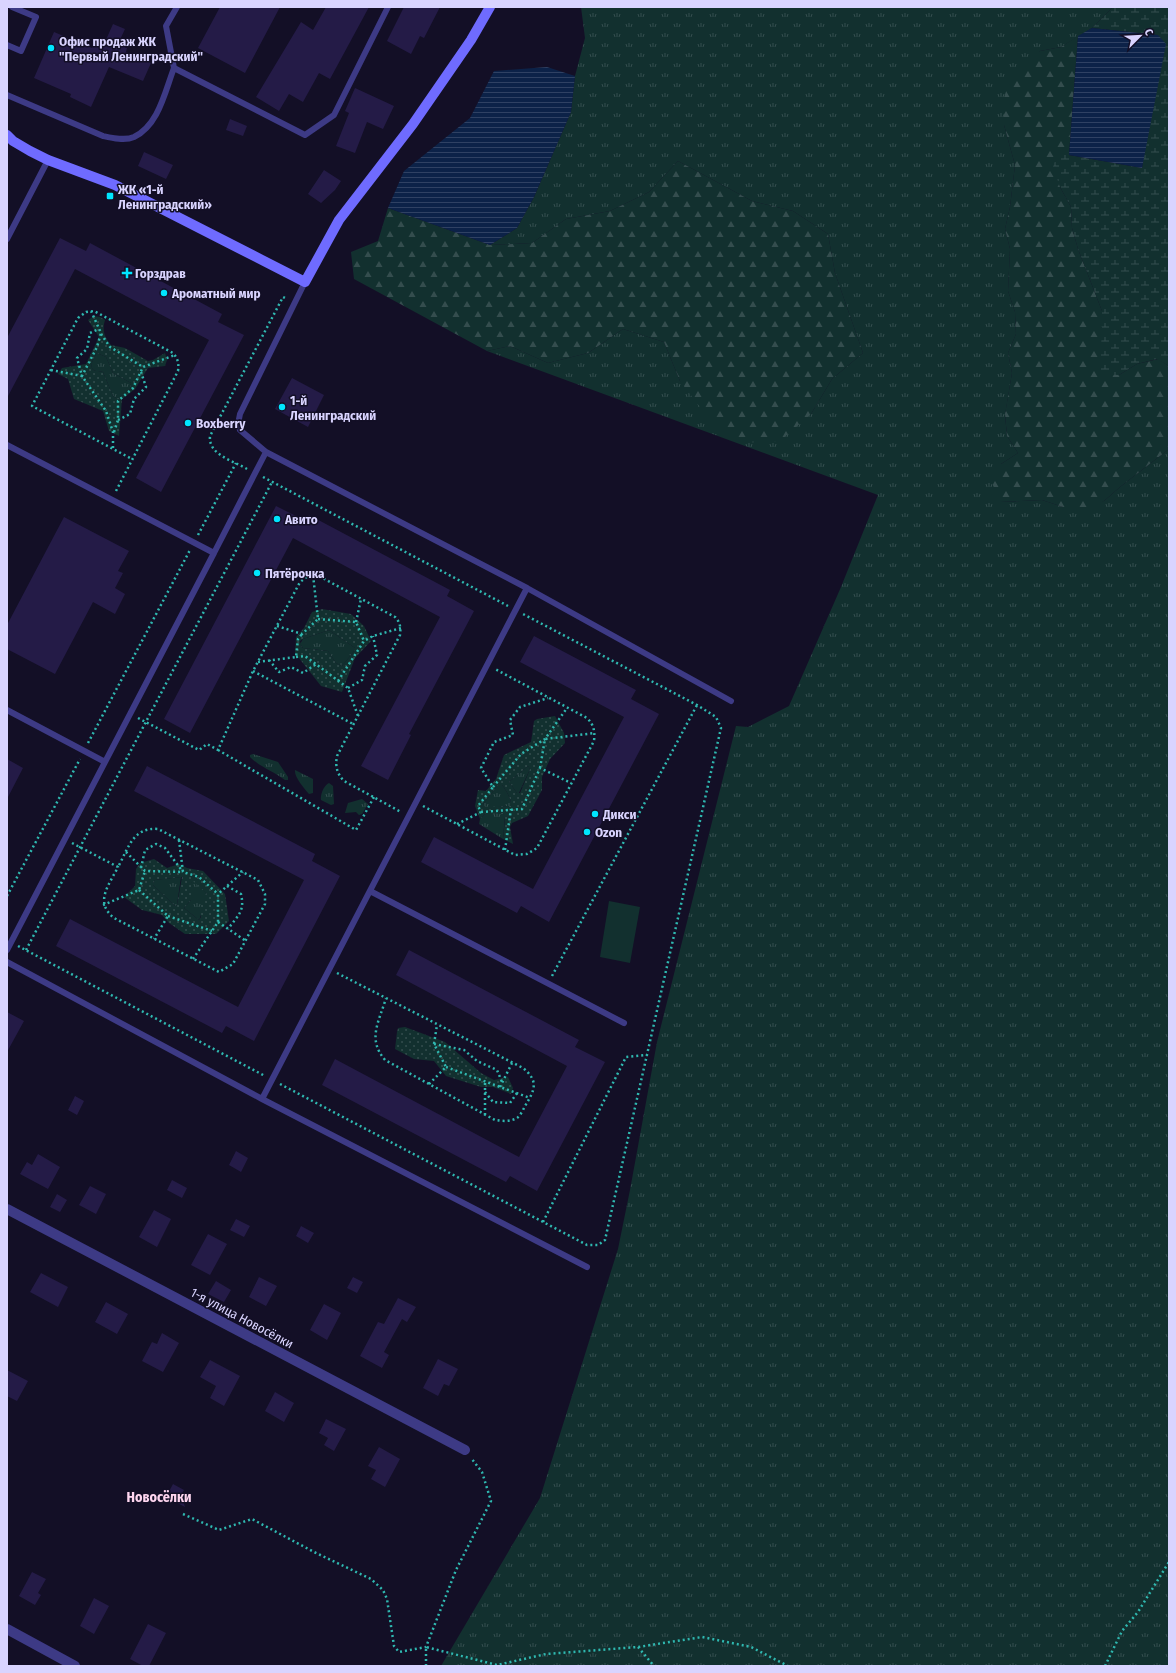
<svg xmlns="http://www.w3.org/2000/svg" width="1176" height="1673" viewBox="0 0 1176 1673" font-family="'Fira Sans Condensed',sans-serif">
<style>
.grass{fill:url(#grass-tufts)}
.forest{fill:url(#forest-firs)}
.wetland{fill:url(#wetland-marsh)}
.park{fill:url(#park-dots);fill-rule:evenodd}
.pitch{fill:#12302f}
.water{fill:url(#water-rules)}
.building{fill:#241b47}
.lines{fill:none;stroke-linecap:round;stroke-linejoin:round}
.path{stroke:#2fb8b0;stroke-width:2.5;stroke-dasharray:2 3;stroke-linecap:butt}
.lane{stroke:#3d3a85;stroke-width:6}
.street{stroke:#3d3a85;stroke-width:10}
.secondary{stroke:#6f6bff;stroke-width:10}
.poi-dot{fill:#00e5ff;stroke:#130f26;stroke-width:1.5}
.labels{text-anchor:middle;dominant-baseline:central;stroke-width:3;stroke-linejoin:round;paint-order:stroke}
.poi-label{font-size:13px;font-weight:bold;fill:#d9d4ff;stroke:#130f26;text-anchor:start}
.street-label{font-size:13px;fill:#d9d4ff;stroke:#130f26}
.neighbourhood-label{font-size:14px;font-weight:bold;fill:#ffd6f0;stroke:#130f26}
</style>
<defs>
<pattern id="grass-tufts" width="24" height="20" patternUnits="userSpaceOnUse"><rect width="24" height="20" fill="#12302f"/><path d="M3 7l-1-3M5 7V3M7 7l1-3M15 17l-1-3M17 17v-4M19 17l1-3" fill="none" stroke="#344d4e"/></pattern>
<pattern id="forest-firs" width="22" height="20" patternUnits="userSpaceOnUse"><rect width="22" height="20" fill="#12302f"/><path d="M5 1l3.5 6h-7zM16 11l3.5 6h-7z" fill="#344d4e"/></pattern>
<pattern id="wetland-marsh" width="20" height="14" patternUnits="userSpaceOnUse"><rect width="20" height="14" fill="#12302f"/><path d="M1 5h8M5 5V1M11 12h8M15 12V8" fill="none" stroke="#344d4e"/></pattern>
<pattern id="park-dots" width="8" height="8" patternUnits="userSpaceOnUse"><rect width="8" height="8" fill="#12302f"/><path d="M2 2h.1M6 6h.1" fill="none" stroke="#344d4e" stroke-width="1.8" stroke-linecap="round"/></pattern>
<pattern id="water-rules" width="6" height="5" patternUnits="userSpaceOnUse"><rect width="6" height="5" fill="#0c2248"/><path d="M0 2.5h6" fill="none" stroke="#2f4163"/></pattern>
</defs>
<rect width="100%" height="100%" fill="#130f26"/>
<!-- grass -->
<path class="grass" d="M 581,7 L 1113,7 L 1092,28 L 1061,47 L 1040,51 L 1004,125 L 1015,165 L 1010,207 L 1005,229 L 1010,249 L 1008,291 L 1015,312 L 1016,334 L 1008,353 L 1012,373 L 1005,415 L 1007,436 L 1018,453 L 1001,464 L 1000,502 L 1042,500 L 1063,507 L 1104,501 L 1120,487 L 1169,449 L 1169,1666 L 441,1666 L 540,1498 L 618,1249 L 630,1190 L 657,1042 L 736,726 L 748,727 L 789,706 L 841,587 L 878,495 L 487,351 L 510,346 L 548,363 L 588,353 L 623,329 L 664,342 L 680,381 L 811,414 L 832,379 L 863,353 L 835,273 L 828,234 L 793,211 L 752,201 L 678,161 L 649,192 L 610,211 L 566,219 L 532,243 L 490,245 L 517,228 L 534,197 L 571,112 L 575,76 L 585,38 Z
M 97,353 L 106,357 L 113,373 L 131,383 L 130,389 L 119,398 L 116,398 L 113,396 L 103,372 C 101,371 98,371 96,371 C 87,369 94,357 97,353 Z
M 329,630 L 355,648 L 355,650 L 342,666 L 336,663 L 328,651 L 303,648 L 300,644 L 303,639 Z
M 253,754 L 278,762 L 288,777 L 288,780 L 285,780 C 273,771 260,767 250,757 L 250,755 Z
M 528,766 L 530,769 L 519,793 L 517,793 L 509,782 Z
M 295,770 L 313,779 L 313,793 L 309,794 C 304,788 294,777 295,770 Z
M 329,783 L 333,786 L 334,804 L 331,805 L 321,800 C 320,795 324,785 329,783 Z
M 498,785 L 502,785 C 506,790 512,800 511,806 L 485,808 L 483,804 L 484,803 Z
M 362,799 L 368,804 L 362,814 L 359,815 L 356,812 L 345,813 L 348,803 Z
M 486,813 L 502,813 L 505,816 L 503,839 L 479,824 L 480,819 Z
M 181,877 L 177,905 L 175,906 L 153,885 L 153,883 L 155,880 Z
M 192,881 L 195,881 L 207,894 L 200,918 L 199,920 L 184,908 L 191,900 L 191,883 Z"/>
<!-- forest -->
<path class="forest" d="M 1078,36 L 1069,155 L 1057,155 L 1060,187 L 1071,207 L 1072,228 L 1078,249 L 1102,311 L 1102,332 L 1119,375 L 1137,364 L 1158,359 L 1169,366 L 1169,449 L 1120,487 L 1104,501 L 1085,509 L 1063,507 L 1042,500 L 1000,502 L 992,483 L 1001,464 L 1018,453 L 1007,436 L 1005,414 L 1012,373 L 1008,353 L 1016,334 L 1015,312 L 1008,291 L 1010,249 L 1005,229 L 1010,207 L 1015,165 L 1004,125 L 1003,101 L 1009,82 L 1040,51 L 1061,47 Z
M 678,161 L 752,201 L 793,211 L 828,234 L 835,273 L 863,353 L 832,379 L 811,414 L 780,441 L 739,443 L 706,415 L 680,381 L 664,342 L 623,329 L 588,353 L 548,363 L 510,346 L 487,351 L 354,279 L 351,252 L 378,241 L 388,208 L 490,245 L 532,243 L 566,219 L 610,211 L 649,192 Z"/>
<!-- wetland -->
<path class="wetland" d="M 1113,7 L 1169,7 L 1169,366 L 1157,359 L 1137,364 L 1119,375 L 1099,374 L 1102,332 L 1102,311 L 1078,249 L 1072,228 L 1071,207 L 1060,187 L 1053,167 L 1057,154 L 1069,155 L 1142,168 L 1158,35 L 1092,28 Z"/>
<!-- park -->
<path class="park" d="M 94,316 L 100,317 L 105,320 C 102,330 104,337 111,345 L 125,348 L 148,361 L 153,360 L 165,353 L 167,360 L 165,366 L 148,368 L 135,389 L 122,399 L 119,436 L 109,431 L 103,411 L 74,399 L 68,379 L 58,374 L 62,368 L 86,364 L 99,337 L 88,320 ZM 97,353 L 106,357 L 113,373 L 131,383 L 130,389 L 119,398 L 116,398 L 113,396 L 103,372 C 101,371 98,371 96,371 C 87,369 94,357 97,353 Z
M 322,609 L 351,614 L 364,626 L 371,641 L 355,658 L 342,692 L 321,686 L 295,653 L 296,637 L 304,628 L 312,612 ZM 329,630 L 355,648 L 355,650 L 342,666 L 336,663 L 328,651 L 303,648 L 301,646 L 300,641 L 303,639 Z
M 555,716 L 564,733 L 565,743 L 550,759 L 542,777 L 542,790 L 528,816 L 512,823 L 510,827 L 513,844 L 503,839 L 505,819 L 503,814 L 486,813 L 480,819 L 475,806 L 478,790 L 486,791 L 496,779 L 504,755 L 531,742 L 534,721 L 537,719 ZM 528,766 L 530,769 L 520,793 L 517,793 L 509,782 ZM 498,785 L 502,785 C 506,790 512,800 511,806 L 485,807 L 483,804 L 484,803 Z
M 154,859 L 167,868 L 179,864 L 187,868 L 203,871 L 225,894 L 229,921 L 216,934 L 185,934 L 169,923 L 162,915 L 142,910 L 124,897 L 135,886 L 136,869 L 140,863 ZM 182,877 L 177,905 L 175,906 L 153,885 L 153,883 L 155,880 ZM 193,881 L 207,894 L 201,902 L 201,917 L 199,920 L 184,908 L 191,900 L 191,883 Z
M 405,1027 L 445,1042 L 481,1073 L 494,1080 L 508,1077 L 513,1088 L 511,1094 L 493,1087 L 481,1087 L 446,1076 L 434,1061 L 414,1059 L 395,1049 L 397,1032 L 398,1028 Z"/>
<!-- pitch -->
<path class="pitch" d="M 609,901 L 640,907 L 630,963 L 600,957 Z"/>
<!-- water -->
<path class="water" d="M 1092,28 L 1158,35 L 1166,44 L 1142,168 L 1069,155 L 1078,36 Z
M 547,67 L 575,76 L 571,112 L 534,197 L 517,228 L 490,245 L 388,208 L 404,171 L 470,118 L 494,71 Z"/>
<!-- building -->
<path class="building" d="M 220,7 L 280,7 L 245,73 L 198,48 Z
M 326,7 L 369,7 L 330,79 L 319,73 L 303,102 L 289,94 L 279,111 L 256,97 L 301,22 L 313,30 Z
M 404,7 L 440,7 L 424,38 L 420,36 L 411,54 L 387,41 Z
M 113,24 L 125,29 L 118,44 L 127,48 L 126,52 L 151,63 L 143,81 L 109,67 L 91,107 L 70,97 L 71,94 L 34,78 L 54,32 L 92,48 L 96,38 L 105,42 Z
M 355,88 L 394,106 L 383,129 L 367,122 L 355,153 L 336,146 L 349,113 L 345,111 Z
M 230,119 L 247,126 L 243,136 L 226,130 Z
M 144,152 L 173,165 L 166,179 L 138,166 Z
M 324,170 L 341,181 L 335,190 L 321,203 L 308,194 Z
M 60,238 L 86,251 L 90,243 L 222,314 L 218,322 L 244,335 L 161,492 L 136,478 L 209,340 L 75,269 L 7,398 L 7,338 Z
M 292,378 L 324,395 L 308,427 L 275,409 Z
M 276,506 L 306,521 L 309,515 L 450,590 L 447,596 L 474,611 L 409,734 L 411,735 L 388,780 L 361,766 L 440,617 L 293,538 L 190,733 L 164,719 Z
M 64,517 L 129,551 L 118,571 L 123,573 L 115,588 L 125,594 L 115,614 L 93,602 L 55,674 L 7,649 L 7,625 Z
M 534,636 L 636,690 L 631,699 L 659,714 L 549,922 L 521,906 L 517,913 L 421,862 L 434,837 L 533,889 L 624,717 L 520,662 Z
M 7,759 L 23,768 L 7,799 Z
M 147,766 L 315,854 L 312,861 L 340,876 L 254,1041 L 226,1026 L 222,1033 L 56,946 L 70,919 L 238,1007 L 304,880 L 134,791 Z
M 409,950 L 579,1040 L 575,1047 L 605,1062 L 537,1191 L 510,1176 L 506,1182 L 322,1085 L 335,1059 L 519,1157 L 567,1066 L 396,975 Z
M 7,1012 L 24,1021 L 7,1052 Z
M 75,1096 L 84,1101 L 77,1115 L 68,1110 Z
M 236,1151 L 248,1158 L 241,1172 L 229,1165 Z
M 38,1154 L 60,1167 L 48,1189 L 20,1174 L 27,1162 L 32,1165 Z
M 172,1180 L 187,1188 L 182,1198 L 167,1190 Z
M 90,1186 L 106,1194 L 96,1214 L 79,1205 Z
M 57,1194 L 67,1200 L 60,1212 L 50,1207 Z
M 154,1210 L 171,1219 L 157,1247 L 139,1237 Z
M 236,1219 L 250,1226 L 244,1237 L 230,1230 Z
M 301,1226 L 314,1233 L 308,1243 L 296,1236 Z
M 208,1234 L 227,1244 L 210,1275 L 191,1265 Z
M 41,1273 L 68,1287 L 58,1307 L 30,1292 Z
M 259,1277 L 277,1286 L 266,1306 L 249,1297 Z
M 353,1277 L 363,1282 L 357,1293 L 347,1288 Z
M 216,1281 L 231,1290 L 224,1302 L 208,1294 Z
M 398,1298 L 416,1307 L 407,1322 L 402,1319 L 384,1352 L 389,1355 L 382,1368 L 360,1356 L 378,1322 L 384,1324 Z
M 106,1302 L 128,1314 L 117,1334 L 95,1322 Z
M 324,1304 L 341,1313 L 327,1340 L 310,1330 Z
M 162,1333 L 179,1343 L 163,1372 L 142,1361 L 152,1342 L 157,1344 Z
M 438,1359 L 458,1369 L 449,1386 L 444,1384 L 438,1396 L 423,1388 Z
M 210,1360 L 240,1376 L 224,1406 L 210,1398 L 216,1386 L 200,1377 Z
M 7,1370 L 28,1381 L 17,1401 L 7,1396 Z
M 275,1392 L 294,1403 L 284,1422 L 265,1411 Z
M 326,1419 L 346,1429 L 334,1451 L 324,1445 L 328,1438 L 319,1433 Z
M 379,1447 L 400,1459 L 385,1487 L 371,1479 L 376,1470 L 368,1466 Z
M 173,1484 L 184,1490 L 181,1495 L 185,1507 L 166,1497 Z
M 32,1572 L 46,1579 L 38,1593 L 41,1595 L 35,1605 L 19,1596 Z
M 94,1598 L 109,1606 L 94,1634 L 80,1626 Z
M 148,1624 L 166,1633 L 149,1666 L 143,1666 L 130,1659 Z"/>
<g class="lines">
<!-- path -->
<path class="path" d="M 91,311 L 101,333 L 97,347 L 82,376 L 106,411 L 113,432 L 113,449
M 101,334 L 110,347 L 143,367
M 51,370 L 82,376 L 77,358 L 87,349 L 90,333 L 99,329
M 118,420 L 130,414 L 134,399 L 146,387 L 141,372
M 114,432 L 118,420 L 118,401 L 133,388 L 143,367 L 175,355
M 247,469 C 234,461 208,455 210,436 L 283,297 L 287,299
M 263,477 L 508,606
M 116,491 L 178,371 C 179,363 178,359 173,353 L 94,311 L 86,312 L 78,318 L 32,406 L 132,459
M 198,535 L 236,463
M 318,619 L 356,622 L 364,641
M 356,622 L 361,599
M 277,626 L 302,634 L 318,619 L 313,575
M 296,657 L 305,656 L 348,688 L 358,716
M 269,660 L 279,672 L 291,667 L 303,673 L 316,664
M 258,662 L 296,657 L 298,639 L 302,634
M 253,671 L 353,724
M 338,681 L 364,641 L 373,636 L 401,628
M 348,688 L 362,680 L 365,666 L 377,655 L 373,636
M 138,718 L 199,750 L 207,744 L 218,750 L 253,671 L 300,582 L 308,576 L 317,575 L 395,617 C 400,622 401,627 400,635 L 337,756 C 335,766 337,774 344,781 L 401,812
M 88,743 L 190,550
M 218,750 L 356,830 L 374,797
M 540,768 L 545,739 L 595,733
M 493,787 L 521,754 L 545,739 L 567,708
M 423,806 L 515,855 L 527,854 L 537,848 L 594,741 C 595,731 594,725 587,718 L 495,669
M 481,812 L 522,809 L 540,768 L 571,783
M 457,824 L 481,812 L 478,806 L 493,787 L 481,768 L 494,742 L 513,735 L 510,720 L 520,707 L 548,698
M 179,840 L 183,872 L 199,877 L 218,894
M 72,843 L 118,867 C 109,885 94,902 114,918 L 219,972 L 233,964 L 265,904 L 265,894 L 258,880 L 158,829 C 133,827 129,847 118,867
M 505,850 L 511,809
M 126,852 L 145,871 L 183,872
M 141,868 L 145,850 L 156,844 L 165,848 L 183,872
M 227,886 L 241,894 C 245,912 238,915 228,929
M 139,890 L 168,916 L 154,939
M 7,896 L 80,759
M 103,905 L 139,890 L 145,871
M 168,916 L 212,931
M 218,922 L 246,941
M 18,946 L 265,1076
M 26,950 L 272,482
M 193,959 L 218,922 L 218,894 L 243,872
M 337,973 L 523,1068 C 539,1081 535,1090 525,1106 C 523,1110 520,1116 517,1118 C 510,1122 502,1121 495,1120 L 385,1060 C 367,1039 379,1022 386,998
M 552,976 L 697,705
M 434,1044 L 464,1050 L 477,1061 L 497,1070 L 502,1082
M 446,1067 L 530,1098
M 280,1084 L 587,1245 L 598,1245 L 605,1240 L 721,728 L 716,717 L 697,705 L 523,614
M 429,1084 L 446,1067 L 434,1044 L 437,1025
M 500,1087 L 512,1063
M 485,1092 L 493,1102 L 510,1103 L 517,1093
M 485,1115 L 485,1082
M 543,1222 L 626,1057 L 647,1055
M 183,1514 L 219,1530 L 252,1519 L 314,1552 L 371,1579 L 383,1590 L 387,1599 L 394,1646 L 399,1652 L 426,1647 L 456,1570 L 491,1501 L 482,1472 L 471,1458
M 638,1647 L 654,1666
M 426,1666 L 426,1647 L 497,1665 L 546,1654 L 638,1647 L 702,1637 L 751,1647 L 788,1666
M 1105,1666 L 1122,1631 L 1138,1612 L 1169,1562"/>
<!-- lane -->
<path class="lane" d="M 177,7 L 166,26 L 174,68 L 305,135 L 334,115 L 388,7
M 7,45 L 21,51 L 36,17 L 12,7
M 7,95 L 103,136 C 112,138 125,141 134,137 C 159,125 165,91 174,68
M 7,239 L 48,160
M 7,445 L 214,553 L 266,452 L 527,588 L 262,1099 L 587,1267
M 266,452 L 240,430 L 238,424 L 240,414 L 305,282
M 527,588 L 731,701
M 7,710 L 105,762
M 370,891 L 624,1023
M 7,950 L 214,553
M 7,962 L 262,1099"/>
<!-- street -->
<path class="street" d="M 7,1209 L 465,1450
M 7,1629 L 75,1666"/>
<!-- secondary -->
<path class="secondary" d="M 7,135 L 13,141 L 30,151 L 48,160 L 115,185 L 305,282 L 339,220 L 413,124 L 471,40 L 490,7"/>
</g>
<!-- markers -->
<g class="poi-dot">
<circle cx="51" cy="48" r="4"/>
<rect x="106" y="192" width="8" height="8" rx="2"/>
<path d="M125 267h4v4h4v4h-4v4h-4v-4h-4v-4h4z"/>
<circle cx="164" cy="293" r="4"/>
<circle cx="282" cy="407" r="4"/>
<circle cx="188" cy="423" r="4"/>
<circle cx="277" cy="519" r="4"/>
<circle cx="257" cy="573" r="4"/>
<circle cx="595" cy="814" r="4"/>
<circle cx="587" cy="832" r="4"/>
</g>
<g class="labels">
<!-- poi labels -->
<g class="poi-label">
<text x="59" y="41">Офис продаж ЖК<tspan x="59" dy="15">"Первый Ленинградский"</tspan></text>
<text x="118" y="189">ЖК «1-й<tspan x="118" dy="15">Ленинградский»</tspan></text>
<text x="135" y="273">Горздрав</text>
<text x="172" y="293">Ароматный мир</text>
<text x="290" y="400">1-й<tspan x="290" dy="15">Ленинградский</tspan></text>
<text x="196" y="423">Boxberry</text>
<text x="285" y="519">Авито</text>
<text x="265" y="573">Пятёрочка</text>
<text x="603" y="814">Дикси</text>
<text x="595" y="832">Ozon</text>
</g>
<!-- street labels -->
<g class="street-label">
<text transform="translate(242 1318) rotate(28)">1-я улица Новосёлки</text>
</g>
<!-- neighbourhood labels -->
<g class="neighbourhood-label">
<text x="159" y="1497">Новосёлки</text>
</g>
</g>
<!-- border -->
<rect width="1176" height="1673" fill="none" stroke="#d9d4ff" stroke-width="16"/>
<!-- north arrow -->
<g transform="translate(1140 36) rotate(66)" stroke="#130f26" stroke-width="3" paint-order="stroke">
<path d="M0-3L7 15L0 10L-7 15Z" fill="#d9d4ff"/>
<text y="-6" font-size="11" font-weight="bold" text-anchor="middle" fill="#d9d4ff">С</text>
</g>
</svg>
